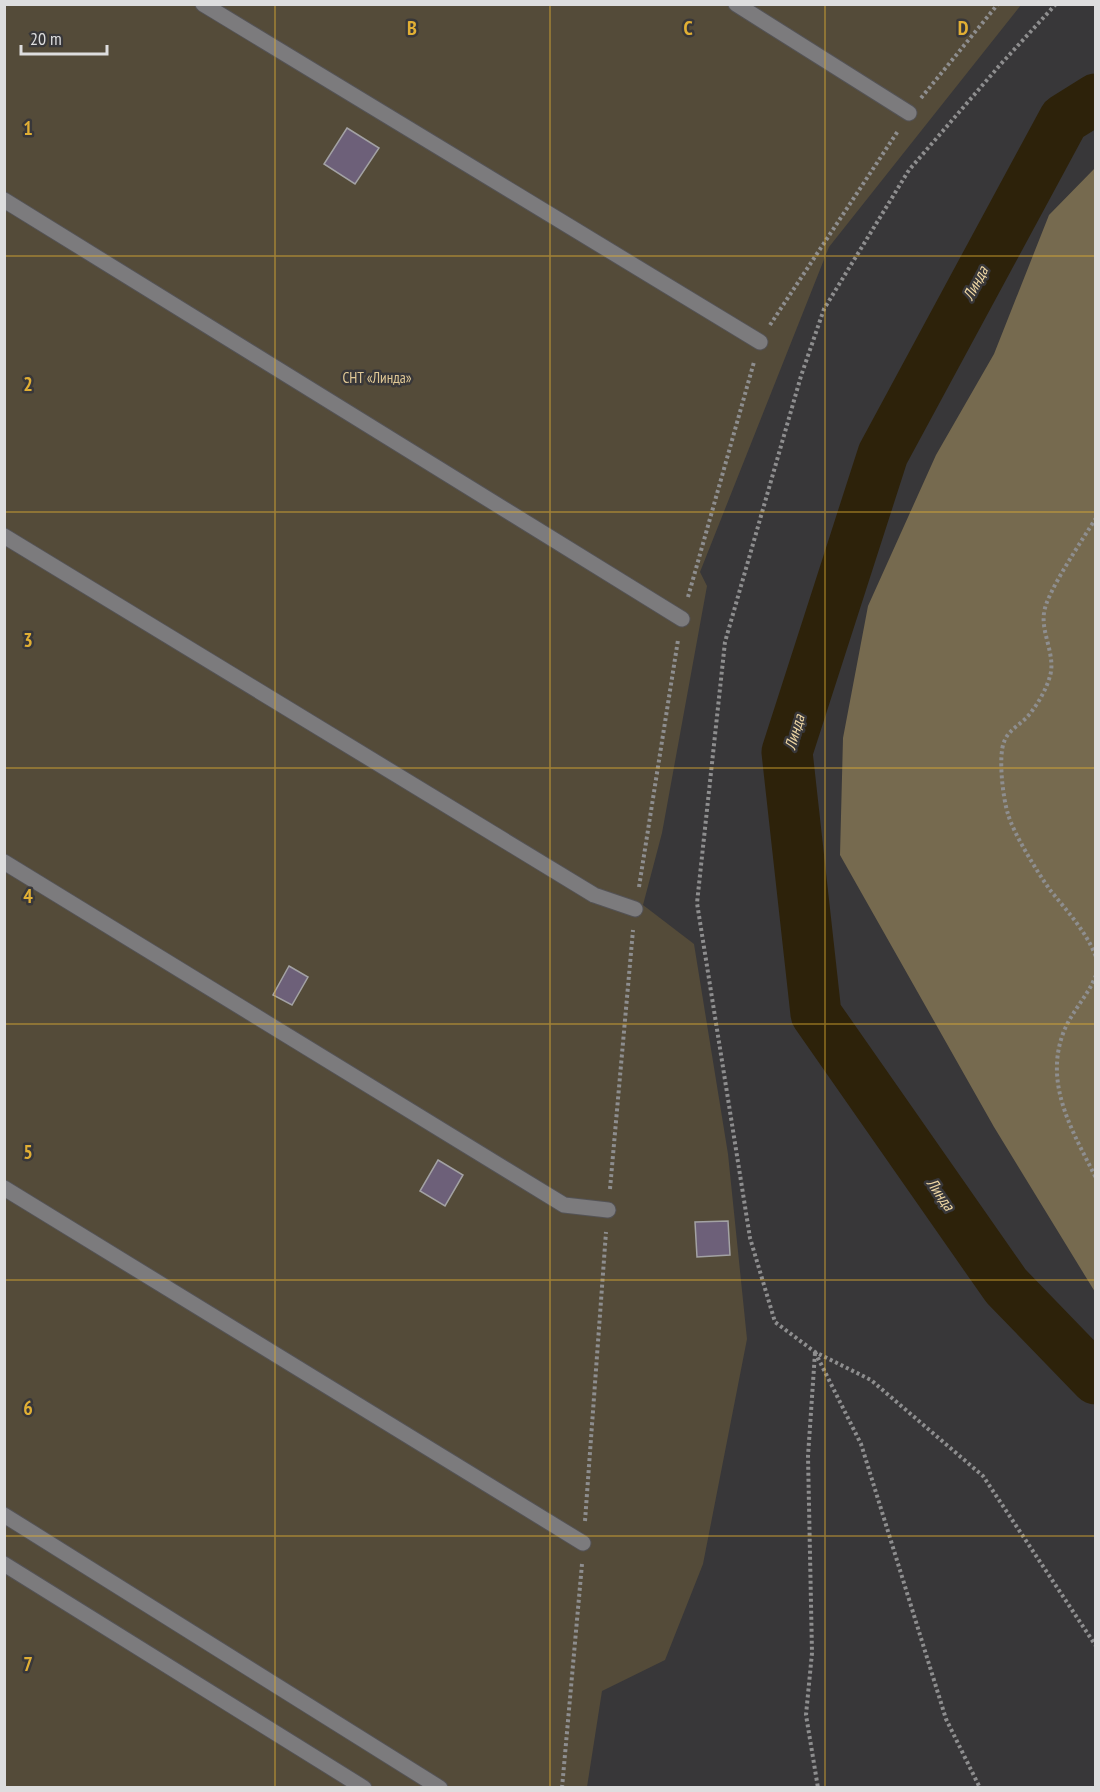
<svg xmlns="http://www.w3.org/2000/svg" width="1100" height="1792" viewBox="0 0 1100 1792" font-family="'PT Sans Narrow',sans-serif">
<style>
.green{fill:#544b39}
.forest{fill:#766a4f}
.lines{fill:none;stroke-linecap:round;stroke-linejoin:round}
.river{stroke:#2d220a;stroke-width:51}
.building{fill:#6d6079;stroke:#a3a2a4;stroke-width:1.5}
.service-casing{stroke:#545356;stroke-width:17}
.path{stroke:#8e8e8f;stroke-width:4;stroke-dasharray:3 3;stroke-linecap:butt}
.service{stroke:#7c7b7d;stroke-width:15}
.grid{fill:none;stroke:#e1af34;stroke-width:1.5;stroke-opacity:0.55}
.labels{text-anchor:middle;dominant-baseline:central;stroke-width:5;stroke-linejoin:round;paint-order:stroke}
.park-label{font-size:15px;fill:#e1c996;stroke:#383739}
.water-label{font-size:16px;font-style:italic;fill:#eed6a3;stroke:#383739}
.grid-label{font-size:20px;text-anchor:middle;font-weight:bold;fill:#e1af34;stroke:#383739;stroke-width:5;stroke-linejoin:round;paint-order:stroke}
</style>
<rect width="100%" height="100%" fill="#383739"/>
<!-- green -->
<path class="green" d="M 5,5 L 1021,5 L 829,247 L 700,572 L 707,586 L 662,833 L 643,905 L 694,944 L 728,1154 L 747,1339 L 703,1564 L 665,1660 L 602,1691 L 587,1787 L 5,1788 Z"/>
<!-- forest -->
<path class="forest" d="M 1095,168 L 1095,1292 L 994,1127 L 840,855 L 843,738 L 868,606 L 936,455 L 994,354 L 1049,215 Z"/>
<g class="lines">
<!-- river -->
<path class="river" d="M 1096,99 L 1064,119 L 883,454 L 787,752 L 816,1014 L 1006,1286 L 1096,1379"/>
</g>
<!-- building -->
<path class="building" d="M 347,128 L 379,148 L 355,184 L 324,164 Z
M 289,966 L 308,977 L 292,1005 L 273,995 Z
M 438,1160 L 463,1175 L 445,1206 L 420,1191 Z
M 728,1221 L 730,1255 L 697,1257 L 695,1222 Z"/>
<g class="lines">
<defs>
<path id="service" d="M 203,4 L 760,342
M 736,4 L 909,113
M 4,200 L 682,619
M 4,536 L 594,895 L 635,909
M 4,862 L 564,1205 L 608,1210
M 4,1188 L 583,1543
M 4,1515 L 440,1788
M 4,1564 L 364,1788"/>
</defs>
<!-- service casing -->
<use href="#service" class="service-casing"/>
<!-- path -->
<path class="path" d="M 1056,4 L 1000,65 L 909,170 L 824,309 L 801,376 L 725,642 L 697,903 L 750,1238 L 775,1322 L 815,1352 L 871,1380 L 983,1476 L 1096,1646
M 921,98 L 998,4
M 770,325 L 898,131
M 1096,518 C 1083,539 1046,593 1044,613 C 1041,633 1056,656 1050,676 C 1046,690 1038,704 1028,716 C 1020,725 1008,730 1004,742 C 998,757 1003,799 1008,814 C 1013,833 1038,873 1050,890 C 1067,911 1086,931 1096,957
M 688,597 L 754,362
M 639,887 L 678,640
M 1096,975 C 1088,996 1072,1011 1064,1031 C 1043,1084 1073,1132 1096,1178
M 610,1189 L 633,930
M 815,1352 L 861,1444 L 946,1719 L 980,1788
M 815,1353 L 808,1456 L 812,1653 L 806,1715 L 818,1788
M 585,1521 L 606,1232
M 562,1788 L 582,1564"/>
<!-- service -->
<use href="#service" class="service"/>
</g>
<!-- grid -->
<path class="grid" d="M 275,4 L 275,1788M 550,4 L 550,1788M 825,4 L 825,1788M 4,256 L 1096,256M 4,512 L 1096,512M 4,768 L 1096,768M 4,1024 L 1096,1024M 4,1280 L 1096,1280M 4,1536 L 1096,1536"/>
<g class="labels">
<!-- park labels -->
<g class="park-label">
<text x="377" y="377">СНТ «Линда»</text>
</g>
<!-- water labels -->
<g class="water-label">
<text transform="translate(975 283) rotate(-62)">Линда</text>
<text transform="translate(794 732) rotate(-74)">Линда</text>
<text transform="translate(941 1194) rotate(55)">Линда</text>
</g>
</g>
<g class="grid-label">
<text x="412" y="35">B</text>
<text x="688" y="35">C</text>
<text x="963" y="35">D</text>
<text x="28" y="135">1</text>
<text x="28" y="391">2</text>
<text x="28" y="647">3</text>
<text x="28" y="903">4</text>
<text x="28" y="1159">5</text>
<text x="28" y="1415">6</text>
<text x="28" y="1671">7</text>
</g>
<!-- border -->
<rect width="1100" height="1792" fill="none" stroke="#ddddde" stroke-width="12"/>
<!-- scale -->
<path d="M21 45v9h86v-9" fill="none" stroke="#ddddde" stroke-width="3"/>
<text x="30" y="45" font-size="18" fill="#ddddde" stroke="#383739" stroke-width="4.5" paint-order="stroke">20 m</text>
</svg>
